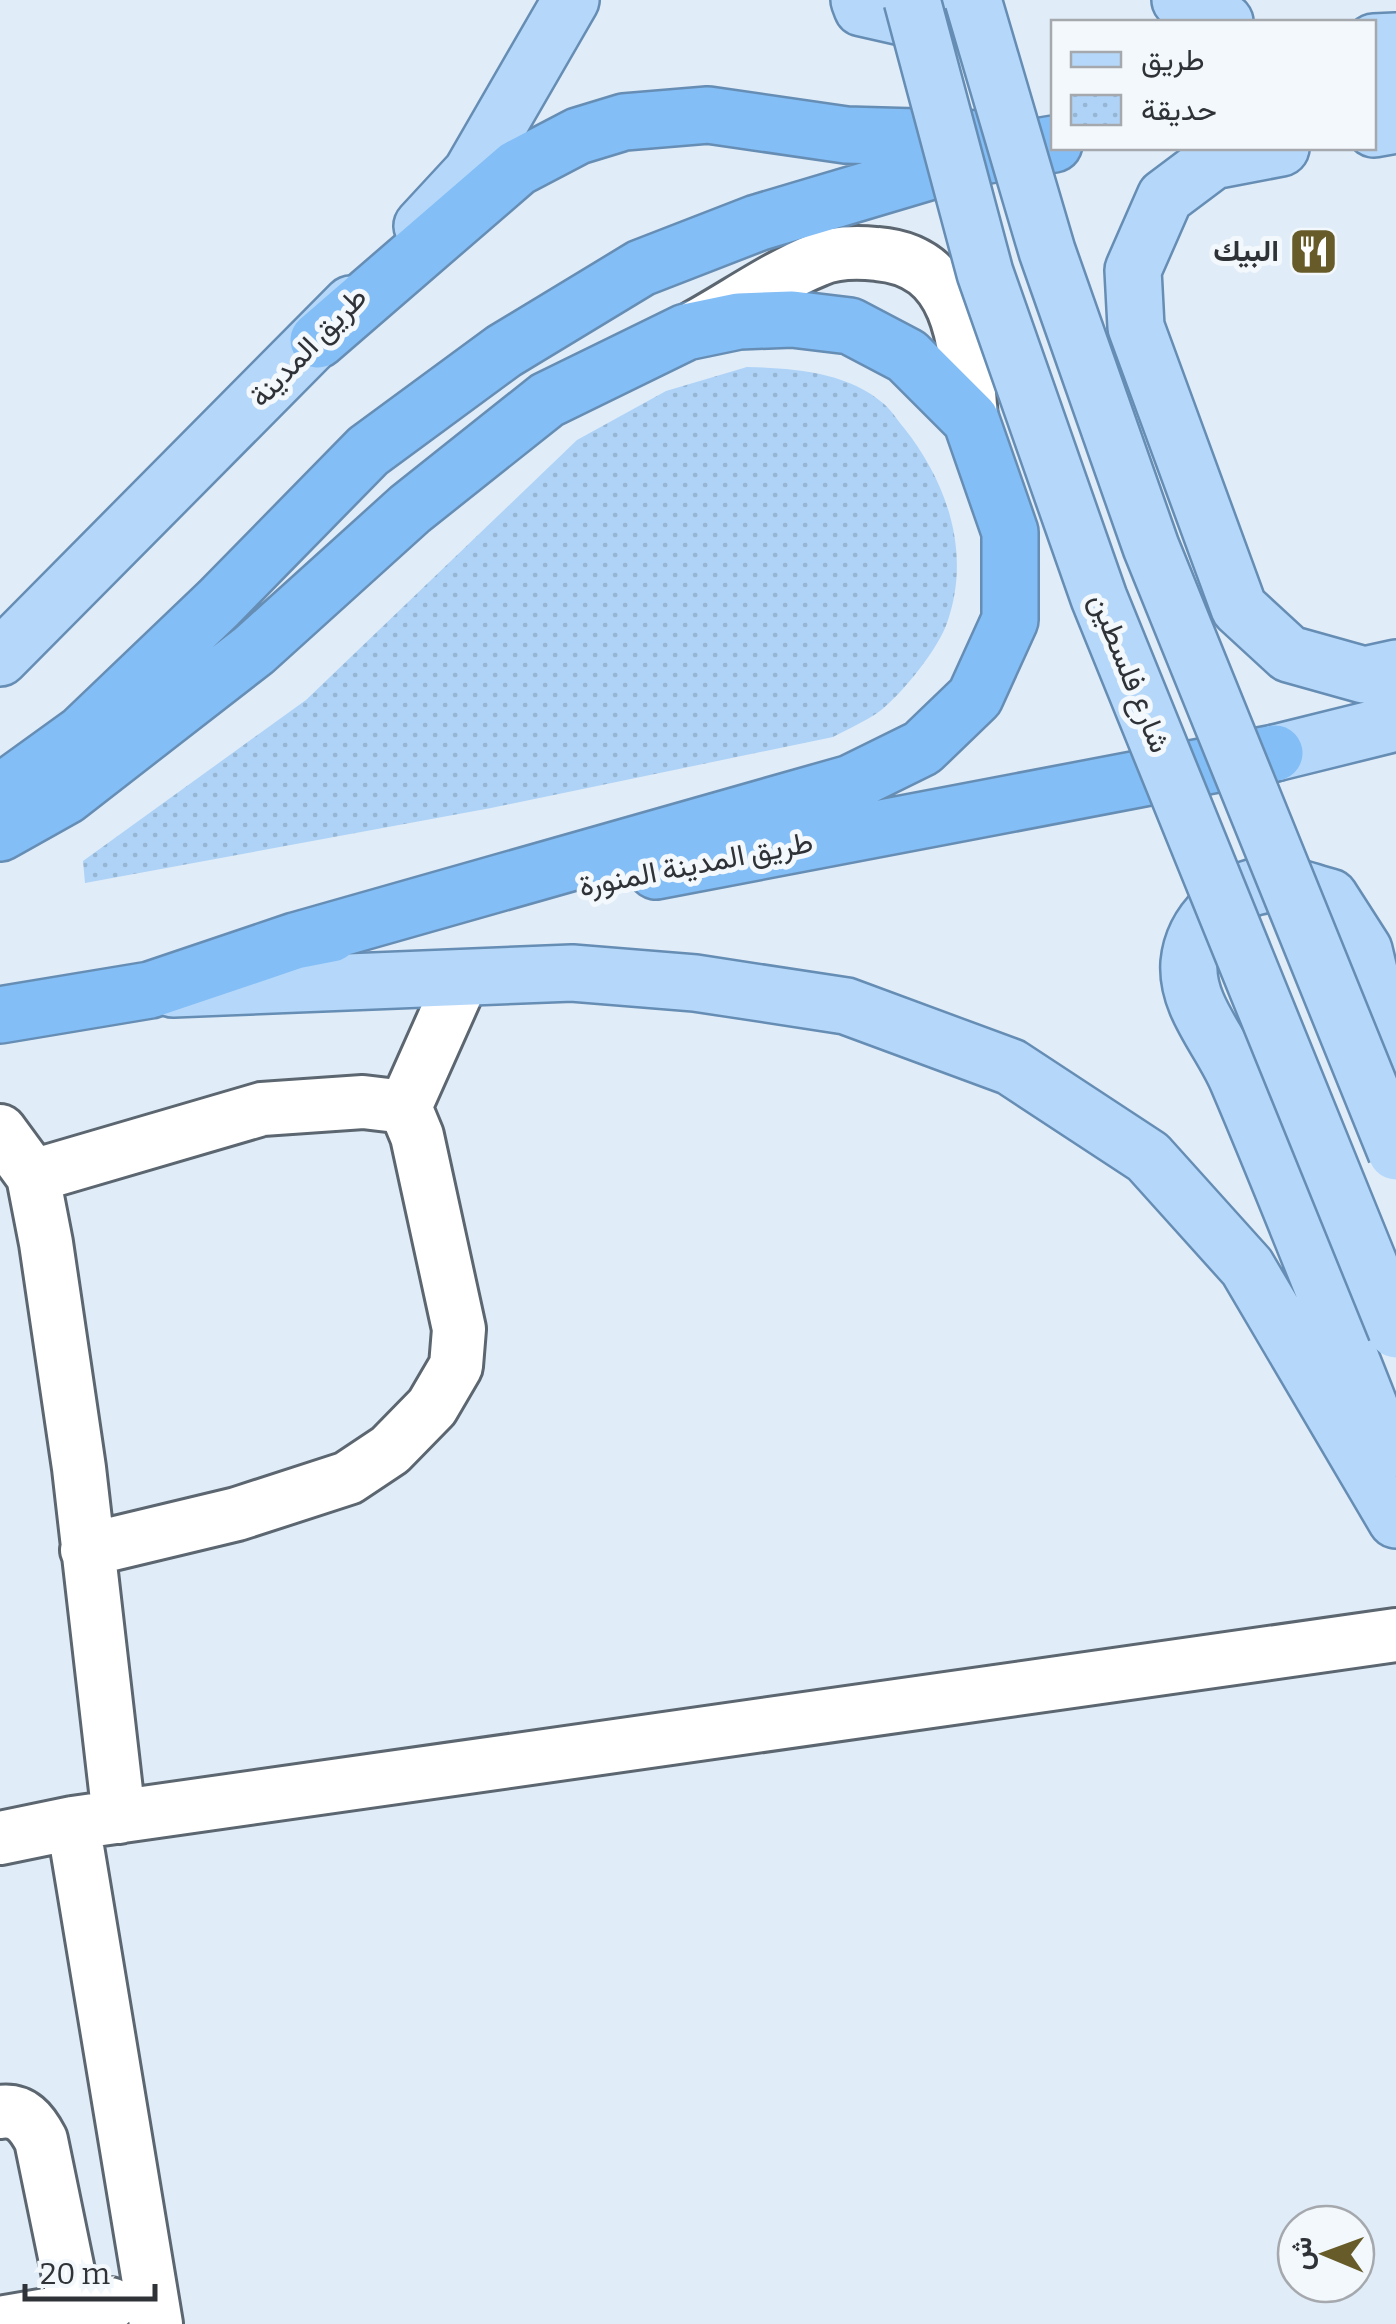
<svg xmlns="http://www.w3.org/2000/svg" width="1396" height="2324" viewBox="0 0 1396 2324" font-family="Bitter,Vazirmatn,serif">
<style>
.park{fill:url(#park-dots)}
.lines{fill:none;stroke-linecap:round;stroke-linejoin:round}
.minor-casing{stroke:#5b6670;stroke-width:58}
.major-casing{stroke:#668db4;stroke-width:60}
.highway-casing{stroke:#668db4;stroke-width:60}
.minor{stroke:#fff;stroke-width:52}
.major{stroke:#b5d8fa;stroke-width:55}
.highway{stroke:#83bef6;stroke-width:55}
.major-bridge-casing{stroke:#668db4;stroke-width:60;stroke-linecap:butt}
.major-bridge{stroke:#b5d8fa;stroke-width:55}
.labels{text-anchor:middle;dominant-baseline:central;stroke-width:10;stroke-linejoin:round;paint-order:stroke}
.poi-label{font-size:30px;font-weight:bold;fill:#2f3338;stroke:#f3f8fd;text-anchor:end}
.street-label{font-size:30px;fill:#2f3338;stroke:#f3f8fd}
</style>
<defs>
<pattern id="park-dots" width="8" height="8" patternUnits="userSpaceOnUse" patternTransform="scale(2.5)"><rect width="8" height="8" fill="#aed3f7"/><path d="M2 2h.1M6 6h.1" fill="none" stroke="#96b6d4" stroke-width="1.8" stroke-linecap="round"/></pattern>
</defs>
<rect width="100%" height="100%" fill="#e0ecf8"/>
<!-- park -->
<path class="park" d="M 747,367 C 793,368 848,372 884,404 C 892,411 898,421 904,428 C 947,482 971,552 948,620 C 940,647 902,694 880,711 C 866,721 848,729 833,737 L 491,808 L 85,883 L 83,861 L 306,700 L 577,440 L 666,391 Z"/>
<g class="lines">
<defs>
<path id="minor" d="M 696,327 C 736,305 775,277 817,260 C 835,252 858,252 877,254 C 965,261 966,351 971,420
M 405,1107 L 463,977
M 0,1131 L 33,1176 L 46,1243 L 79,1468 L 119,1817
M 33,1176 L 262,1109 L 363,1102 L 405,1107 L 417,1136 L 459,1329 L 456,1366 L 432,1407 L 390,1450 L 348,1478 L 237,1514 L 87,1550
M 73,1823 L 156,2324
M 0,1838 L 73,1823 L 1396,1635
M 0,2112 C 22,2109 32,2123 41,2140 L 76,2310
M 0,2323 L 110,2304"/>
<path id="major" d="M 859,0 L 862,8 L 937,25 L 955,12
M 1180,0 L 1225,22
M 1374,42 L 1396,41
M 1374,89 L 1396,85
M 1374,129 L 1396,125
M 1281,148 L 1213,161 L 1165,197 L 1133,270 L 1136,327 L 1239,608 L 1289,654 L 1364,675 L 1396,668
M 422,226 L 471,173 L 571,0
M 0,658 L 351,304
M 1275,753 L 1396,723
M 173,989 L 572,973 L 695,983 L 846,1006 L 1011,1067 L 1148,1157 L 1247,1267 L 1396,1520
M 1387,1450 C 1338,1327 1290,1203 1238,1081 C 1222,1042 1186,1006 1189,963 C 1193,922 1229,888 1270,884 C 1288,882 1312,893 1330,897 L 1364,950 L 1381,1021 L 1396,1057"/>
<path id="highway" d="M 318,340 L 517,168 L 578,136 L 624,122 L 708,115 L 846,135 L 986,139
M 0,793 L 83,733 L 219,603 L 368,451 L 504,351 L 641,268 L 757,223 L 982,156 L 1054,144
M 0,833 L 66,796 L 254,650 L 410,509 L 547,400 L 686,332 L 739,321 L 792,319 L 850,326 L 907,356 L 971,420 L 1010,532 L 1010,620 L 975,697 L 922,748 L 851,783 L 295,941
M 656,871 L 1275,753
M 0,1015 L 150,990 L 295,941 L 331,934"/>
</defs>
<!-- minor casing -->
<use href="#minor" class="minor-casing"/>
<!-- major casing -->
<use href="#major" class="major-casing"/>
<!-- highway casing -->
<use href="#highway" class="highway-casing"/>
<!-- minor -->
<use href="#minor" class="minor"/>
<!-- major -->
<use href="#major" class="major"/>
<!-- highway -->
<use href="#highway" class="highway"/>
<defs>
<path id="major-bridge" d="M 912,0 L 985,273 L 1099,598 L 1396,1330
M 973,0 L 1047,251 L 1151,547 L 1396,1152"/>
</defs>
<!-- major-bridge casing -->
<use href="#major-bridge" class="major-bridge-casing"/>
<!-- major-bridge -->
<use href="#major-bridge" class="major-bridge"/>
</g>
<!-- icons -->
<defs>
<symbol id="restaurant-square" viewBox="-11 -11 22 22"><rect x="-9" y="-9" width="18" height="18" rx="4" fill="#675c29" stroke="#f3f8fd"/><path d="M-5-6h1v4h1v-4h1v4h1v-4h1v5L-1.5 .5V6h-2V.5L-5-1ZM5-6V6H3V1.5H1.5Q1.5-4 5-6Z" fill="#fff"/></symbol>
</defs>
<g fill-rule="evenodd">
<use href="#restaurant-square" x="1286" y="224" width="55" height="55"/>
</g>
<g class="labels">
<!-- poi labels -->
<g class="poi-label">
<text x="1279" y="251">البيك</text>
</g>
<!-- street labels -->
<g class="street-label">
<text transform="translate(308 347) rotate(-46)">طريق المدينة</text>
<text transform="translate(1130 673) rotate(68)">شارع فلسطين</text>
<text transform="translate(696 864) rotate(-11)">طريق المدينة المنورة</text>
</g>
</g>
<!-- legend -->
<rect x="1051" y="20" width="325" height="130" fill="#f3f8fd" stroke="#a5a9ae" stroke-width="2.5"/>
<rect x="1071" y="52" width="50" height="15" fill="#b5d8fa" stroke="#a5a9ae" stroke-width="2.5"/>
<text x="1141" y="70" font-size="30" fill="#2f3338">طريق</text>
<rect x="1071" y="95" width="50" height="30" fill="url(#park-dots)" stroke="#a5a9ae" stroke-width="2.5"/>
<text x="1141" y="120" font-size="30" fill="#2f3338">حديقة</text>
<!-- north arrow -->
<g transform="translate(1326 2254) rotate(271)"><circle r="48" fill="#f3f8fd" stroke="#a5a9ae" stroke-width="2.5"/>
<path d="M0-8L18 38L0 25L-18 38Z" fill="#675c29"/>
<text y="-15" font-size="28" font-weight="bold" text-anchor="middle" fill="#2f3338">ش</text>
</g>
<!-- scale -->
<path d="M25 2284v15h130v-15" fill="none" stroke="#2f3338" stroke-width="5"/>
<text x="40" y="2284" font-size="30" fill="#2f3338" stroke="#f3f8fd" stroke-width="8" paint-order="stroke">20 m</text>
</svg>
